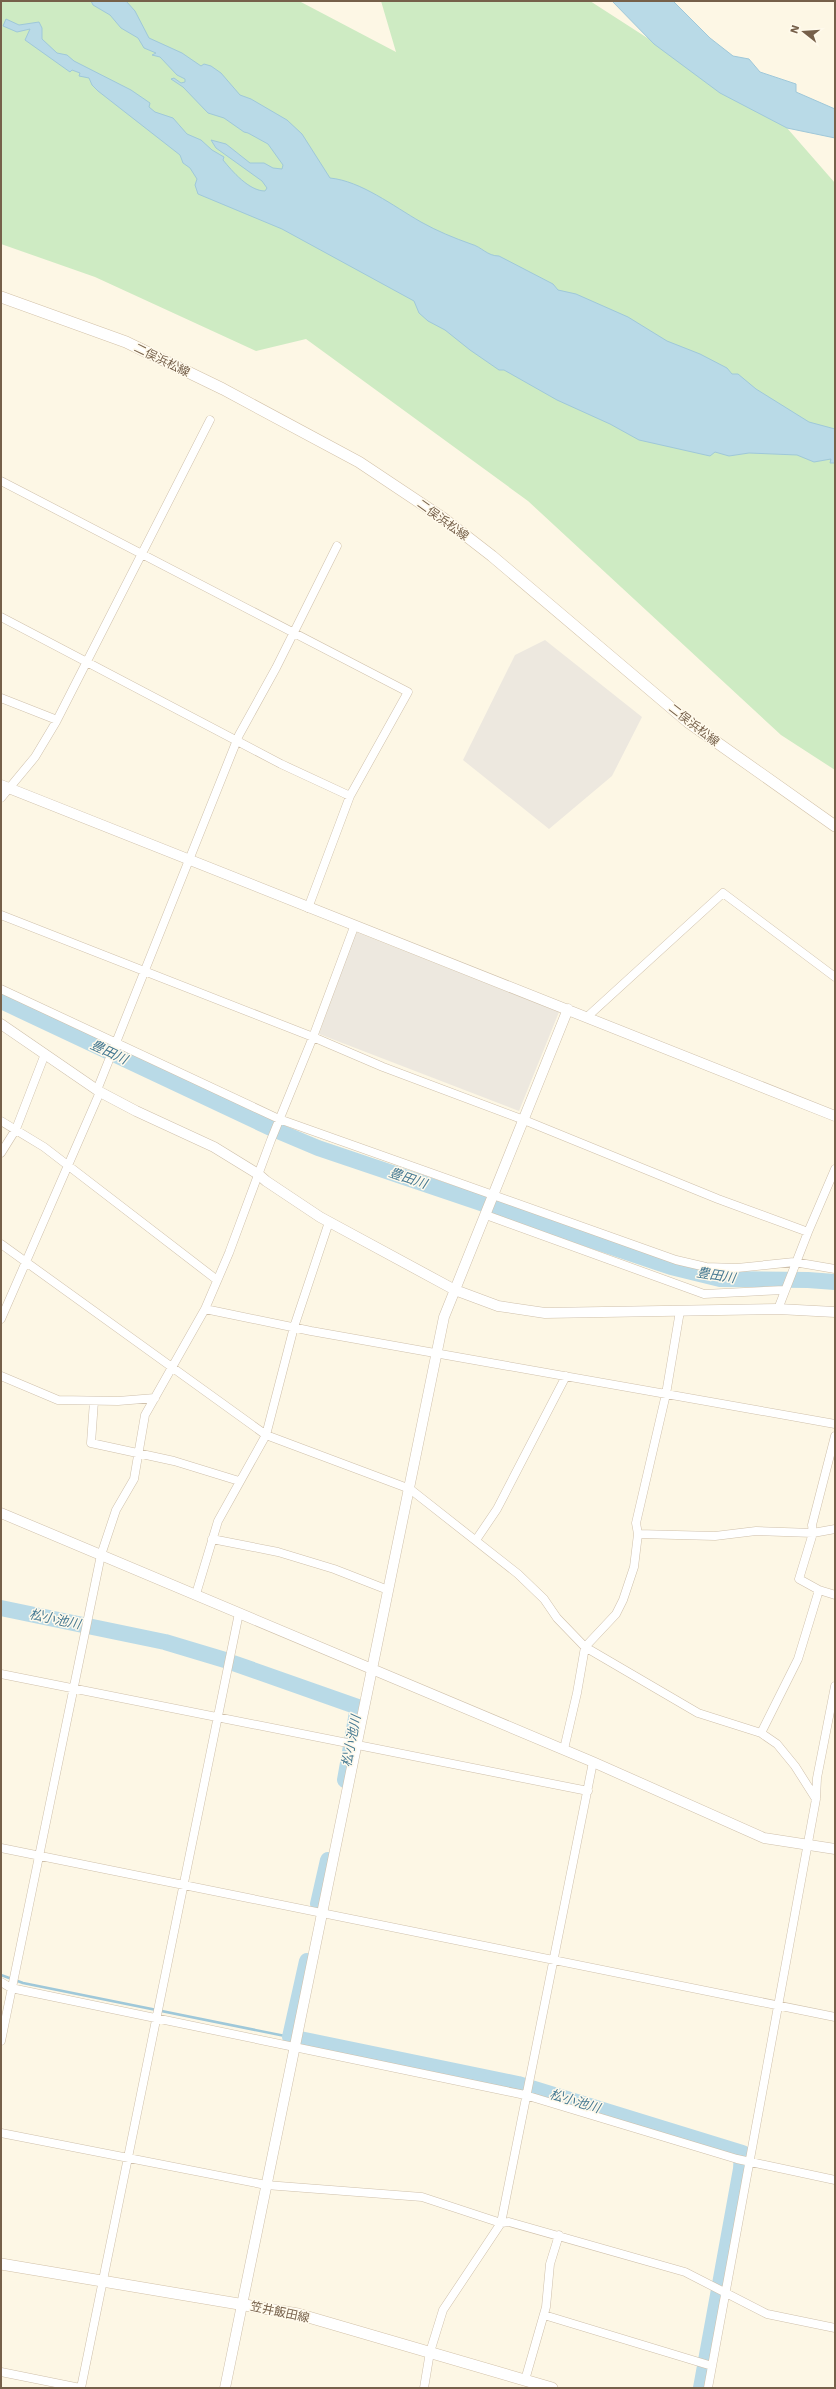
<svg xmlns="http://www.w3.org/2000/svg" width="836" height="2389" viewBox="0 0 836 2389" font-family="'Work Sans','Noto Sans JP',sans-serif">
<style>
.industrial{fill:#ede8df}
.green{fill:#ceebc3}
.water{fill:#b9dae7;stroke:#9fc8d9}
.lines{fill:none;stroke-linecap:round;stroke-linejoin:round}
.stream{stroke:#9fc8d9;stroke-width:2.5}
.river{stroke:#b9dae7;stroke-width:16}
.minor-casing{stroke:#cfc0ab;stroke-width:9}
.tertiary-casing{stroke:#cfc0ab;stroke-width:11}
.secondary-casing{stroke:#d2c1a8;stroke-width:12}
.minor{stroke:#fff;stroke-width:8}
.tertiary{stroke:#fff;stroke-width:10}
.secondary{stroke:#fff;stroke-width:11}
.labels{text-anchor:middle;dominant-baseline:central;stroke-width:3;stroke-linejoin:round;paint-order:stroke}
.street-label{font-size:12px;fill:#76604a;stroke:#fffaec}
.water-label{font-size:13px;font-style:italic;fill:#467992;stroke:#fffaec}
</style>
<rect width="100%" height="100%" fill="#fdf7e5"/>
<!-- industrial -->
<path class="industrial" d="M 545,640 L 642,717 L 612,776 L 549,829 L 463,760 L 515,655 Z
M 356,932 L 559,1012 L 519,1111 L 319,1034 Z"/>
<!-- green -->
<path class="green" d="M 1,1 L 299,1 L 396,52 L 381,1 L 590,1 L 787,128 L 835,183 L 835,770 L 781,735 L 528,501 L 306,339 L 256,351 L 95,277 L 1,244 Z"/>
<!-- water -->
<path class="water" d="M 91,1 L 126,1 L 135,11 L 149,38 L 182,53 L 201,66 L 204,64 L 211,66 L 221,73 L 240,95 L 251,99 L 287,120 L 302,134 L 330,178 C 361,181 393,206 421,222 C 437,231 454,238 471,244 C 482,247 487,256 499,256 L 553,284 L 558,290 L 576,294 L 628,317 L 667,341 L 700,354 L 727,368 L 732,374 L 738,374 L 756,389 L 809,422 L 835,429 L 835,463 L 830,463 L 831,459 L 814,462 L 797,455 L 749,453 L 729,456 L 715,452 L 710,456 L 639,440 L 610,424 L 557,400 L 504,370 L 499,370 L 470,350 L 445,330 L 428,321 L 419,313 L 414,301 L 282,229 L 198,194 L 195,185 L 197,179 L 190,168 L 183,163 L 180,155 L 98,91 L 92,85 L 89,78 L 79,76 L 80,73 L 72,70 L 70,72 L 25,40 L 30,29 L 17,32 L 3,26 L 6,19 L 19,25 L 39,22 L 42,28 L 42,39 L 57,53 L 67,55 L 74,61 L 131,90 L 150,103 L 149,107 L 155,112 L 173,118 L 187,134 L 201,140 L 212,150 L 224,157 L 223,160 C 232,171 249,191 265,191 L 267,188 L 262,181 L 216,148 L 211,140 L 226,144 L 250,163 L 264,163 L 273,168 L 282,169 L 283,165 L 268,144 L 248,133 L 244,132 L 224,118 L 208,113 L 183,87 L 171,79 L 174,78 L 181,83 L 185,82 L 185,79 L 177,75 L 160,57 L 152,55 L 156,53 L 144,48 L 138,38 L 121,28 L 110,15 L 93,5 Z
M 612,1 L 673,1 L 710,38 L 733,56 L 749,59 L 760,72 L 796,84 L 796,92 L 835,109 L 835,138 L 787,128 L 720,93 L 654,44 Z"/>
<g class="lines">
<!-- stream -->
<path class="stream" d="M 1,1975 L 23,1983 L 290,2037"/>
<!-- river -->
<path class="river" d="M 1,1001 L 273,1129 L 318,1148 L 671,1267 L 720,1279 L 808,1280 L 835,1282
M 1,1608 L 165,1642 L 225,1660
M 233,1663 L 358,1707 L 345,1780
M 318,1904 L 328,1860
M 307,1961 L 290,2037 L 518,2084 L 742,2153 L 741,2169 L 701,2388"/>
<defs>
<path id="minor" d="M 1,481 L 408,692 L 350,796 L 308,908
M 1,617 L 281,764 L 350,796
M 1,698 L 57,720
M 1,798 L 35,757 L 56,722 L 210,420
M 1,915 L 313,1037 L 383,1067 L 524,1120 L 718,1199 L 808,1232 L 835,1169
M 1,989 L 279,1119 L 676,1260 L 706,1267 L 737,1268 L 794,1262 L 835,1269
M 587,1017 L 723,893 L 835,977
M 97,1090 L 239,735 L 276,668 L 337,546
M 1,1121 L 44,1147 L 217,1280
M 1,1153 L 16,1129 L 45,1054
M 486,1215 L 704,1294 L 784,1290
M 1,1244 L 266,1435 L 410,1489 L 518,1574 L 544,1599 L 557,1618 L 585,1647 L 698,1713 L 761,1733 L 777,1744 L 795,1766 L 816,1799 L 708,2388
M 205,1309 L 311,1331 L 835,1424
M 778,1309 L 808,1232
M 1,1319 L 100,1092
M 1,1376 L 58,1400 L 118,1401 L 155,1398
M 94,1401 L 91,1443 L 174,1461 L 239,1481
M 835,1436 L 812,1525 L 813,1533 L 835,1529
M 638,1534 L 636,1523 L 666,1394 L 680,1311
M 212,1539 L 278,1552 L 334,1569 L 388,1590
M 476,1540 L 497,1509 L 566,1376
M 196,1594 L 218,1521 L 266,1435 L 294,1327 L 329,1222
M 1,1674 L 588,1791
M 761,1733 L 798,1659 L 819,1590
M 564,1749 L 577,1693 L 585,1647 L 616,1614 L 623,1600 L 634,1567 L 638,1534 L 715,1536 L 756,1531 L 813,1533 L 799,1579 L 819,1590 L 835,1595
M 816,1798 L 817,1778 L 835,1686
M 1,1848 L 835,2017
M 1,1982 L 11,1988 L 525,2095 L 737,2159 L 835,2180
M 1,2041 L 101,1555 L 116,1510 L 134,1479 L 145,1415 L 205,1309 L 229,1253 L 271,1140 L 313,1037 L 354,927
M 1,2133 L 266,2185 L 422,2197 L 501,2223 L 509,2222 L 685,2272 L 767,2314 L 835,2328
M 544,2315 L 712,2366
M 1,2372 L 80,2388
M 525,2380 L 546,2307 L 550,2264 L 559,2235
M 81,2388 L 239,1613
M 424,2388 L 430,2352 L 443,2310 L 501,2223 L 593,1762"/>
<path id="tertiary" d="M 1,785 L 835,1116
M 1,1024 L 100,1092 L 136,1111 L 214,1147 L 258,1174 L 266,1181 L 320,1217 L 455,1290 L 498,1306 L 545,1313 L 778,1309 L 835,1312
M 1,1513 L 593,1762 L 764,1838 L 835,1849
M 225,2388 L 444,1317 L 568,1009"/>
<path id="secondary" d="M 1,297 L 126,342 L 223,389 L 359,462 L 443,518 L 492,556 L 688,722 L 835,826
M 1,2264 L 298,2314 L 552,2388"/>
</defs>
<!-- minor casing -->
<use href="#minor" class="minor-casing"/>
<!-- tertiary casing -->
<use href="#tertiary" class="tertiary-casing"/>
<!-- secondary casing -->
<use href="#secondary" class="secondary-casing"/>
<!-- minor -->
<use href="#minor" class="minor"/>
<!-- tertiary -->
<use href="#tertiary" class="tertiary"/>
<!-- secondary -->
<use href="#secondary" class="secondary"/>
</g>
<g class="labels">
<!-- street labels -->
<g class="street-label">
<text transform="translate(162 360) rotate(26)">二俣浜松線</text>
<text transform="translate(443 520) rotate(36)">二俣浜松線</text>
<text transform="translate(694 725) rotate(38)">二俣浜松線</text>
<text transform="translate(280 2312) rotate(12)">笠井飯田線</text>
</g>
<!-- water labels -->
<g class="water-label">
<text transform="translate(109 1052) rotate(25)">豊田川</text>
<text transform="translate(408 1178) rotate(19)">豊田川</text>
<text transform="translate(716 1275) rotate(9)">豊田川</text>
<text transform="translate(55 1619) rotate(12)">松小池川</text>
<text transform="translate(351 1741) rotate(-79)">松小池川</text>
<text transform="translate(575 2101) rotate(17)">松小池川</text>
</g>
</g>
<!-- border -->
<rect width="836" height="2389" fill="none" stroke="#76604a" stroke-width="4"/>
<!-- north arrow -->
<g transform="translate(804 32) rotate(287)" stroke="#fffaec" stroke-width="3" paint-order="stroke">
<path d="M0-3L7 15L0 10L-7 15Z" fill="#76604a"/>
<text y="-6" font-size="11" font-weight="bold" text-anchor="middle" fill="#76604a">N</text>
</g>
</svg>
